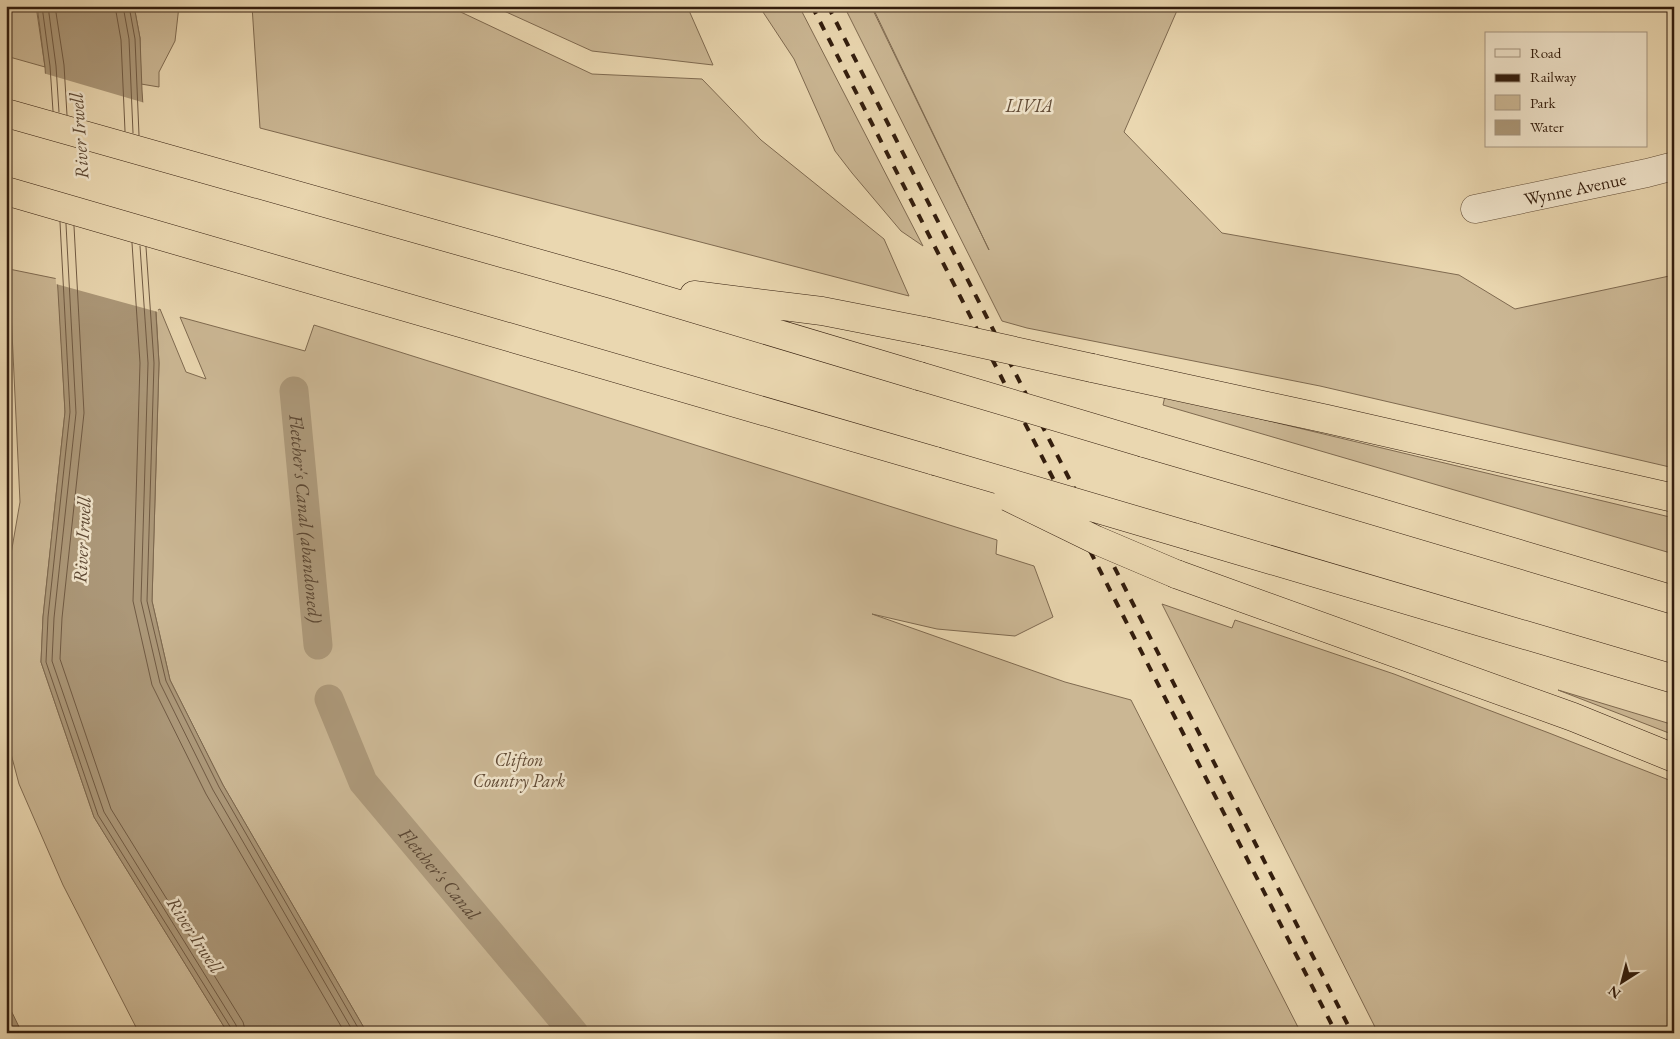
<svg xmlns="http://www.w3.org/2000/svg" width="1680" height="1039" viewBox="0 0 1680 1039" font-family="'EB Garamond',serif">
<style>
.green{fill:#cbb794;stroke:#7f6a50}
.water{fill:#ac9879;stroke:#7c674e}
.pier{fill:#ead7b0}
.lines{fill:none;stroke-linecap:round;stroke-linejoin:round}
.shore{stroke:#705a43;stroke-width:1}
.canal{stroke:#ac9879;stroke-width:29}
.minor-casing{stroke:#614c36;stroke-width:29}
.highway-casing{stroke:#331d0d;stroke-width:29}
.minor{stroke:#f1e5cc;stroke-width:28}
.highway{stroke:#ead7b0;stroke-width:28}
.rail{stroke:#331d0d;stroke-width:4;stroke-dasharray:9 9;stroke-linecap:butt}
.highway-bridge-casing{stroke:#331d0d;stroke-width:29;stroke-linecap:butt}
.highway-bridge{stroke:#ead7b0;stroke-width:28}
.labels{text-anchor:middle;dominant-baseline:central;stroke-width:5;stroke-linejoin:round;paint-order:stroke}
.park-label{font-size:18px;font-style:italic;fill:#614b36;stroke:#f1e5cc}
.street-label{font-size:18px;fill:#331d0d;stroke:#f1e5cc}
.water-label{font-size:19px;font-style:italic;fill:#5d4833;stroke:#f1e5cc}
</style>
<rect width="100%" height="100%" fill="#ead7b0"/>
<filter id="stains"><feTurbulence type="fractalNoise" baseFrequency=".004" numOctaves="4"/><feColorMatrix values="0 0 0 0 .2 0 0 0 0 .09 0 0 0 0 .02 0 0 0 .5 -.17"/></filter>
<radialGradient id="worn" r=".72"><stop offset=".6" stop-color="#630" stop-opacity="0"/><stop offset="1" stop-color="#630" stop-opacity=".3"/></radialGradient>
<!-- green -->
<path class="green" d="M 6,6 L 36,6 L 45,67 L 6,56 Z
M 134,6 L 179,6 L 175,41 L 159,72 L 159,87 L 141,84 L 140,38 Z
M 252,6 L 448,6 L 592,74 L 702,79 L 761,140 L 884,239 L 909,296 L 260,128 Z
M 493,6 L 687,6 L 713,65 L 592,51 Z
M 759,6 L 799,6 L 923,246 L 901,231 L 852,173 L 835,151 L 794,59 Z
M 844,6 L 871,6 L 989,250 L 872,6 L 1179,6 L 1124,132 L 1222,233 L 1459,275 L 1515,309 L 1674,275 L 1674,468 L 1320,386 L 1027,328 L 1002,321 Z
M 9,269 L 58,279 L 65,412 L 43,617 L 41,662 L 94,817 L 228,1033 L 139,1033 L 63,885 L 19,784 L 6,735 L 6,583 L 20,502 Z
M 160,309 L 186,372 L 206,379 L 180,317 L 305,351 L 314,325 L 997,540 L 996,554 L 1034,566 L 1053,617 L 1015,636 L 937,629 L 872,614 L 1065,682 L 1131,700 L 1301,1033 L 367,1033 L 223,785 L 170,680 L 152,601 L 159,363 L 156,311 Z
M 1165,396 L 1674,518 L 1674,554 L 1163,405 Z
M 1162,604 L 1232,628 L 1235,620 L 1394,674 L 1549,733 L 1674,782 L 1674,1033 L 1378,1033 Z
M 1558,690 L 1674,725 L 1674,735 Z"/>
<!-- water -->
<path class="water" d="M 37,6 L 134,6 L 140,38 L 142,90 L 159,363 L 152,601 L 170,680 L 223,785 L 367,1033 L 228,1033 L 94,817 L 41,662 L 43,617 L 65,412 L 45,67 Z
M 6,1000 L 22,1033 L 6,1033 Z"/>
<!-- pier -->
<path class="pier" d="M 43,73 L 145,103 L 158,312 L 56,284 Z"/>
<g class="lines">
<!-- shore -->
<path class="shore" d="M 42,6 L 50,66 L 53,111
M 48,6 L 56,66 L 59,112
M 55,6 L 64,65 L 67,115
M 115,6 L 121,40 L 125,131
M 123,6 L 129,39 L 133,133
M 129,6 L 135,39 L 139,135
M 60,222 L 70,412 L 48,617 L 46,662 L 98,815 L 231,1028 L 232,1033
M 66,224 L 76,413 L 54,618 L 52,661 L 104,812 L 236,1025 L 238,1033
M 74,226 L 84,413 L 62,618 L 60,659 L 111,809 L 243,1022 L 246,1033
M 132,243 L 140,363 L 133,601 L 152,685 L 206,794 L 345,1033
M 140,246 L 148,363 L 141,601 L 160,683 L 213,790 L 354,1033
M 146,247 L 154,363 L 147,601 L 166,681 L 219,787 L 361,1033"/>
<!-- canal -->
<g class="canal">
<path id="s1" d="M 294,391 L 318,645"/>
<path id="s2" d="M 329,699 L 363,782 L 574,1033"/>
</g>
<defs>
<g id="minor">
<path id="s3" d="M 1475,209 L 1647,173 L 1674,166"/>
</g>
<path id="highway" d="M 6,113 L 615,285 L 919,376
M 6,191 L 935,461
M 694,295 L 822,311 L 924,331
M 1092,368 L 1327,419 L 1674,498
M 1144,443 C 1321,494 1497,548 1674,600
M 1193,537 L 1674,679
M 1176,574 L 1573,717 L 1674,758"/>
</defs>
<!-- minor casing -->
<use href="#minor" class="minor-casing"/>
<!-- highway casing -->
<use href="#highway" class="highway-casing"/>
<!-- minor -->
<use href="#minor" class="minor"/>
<!-- highway -->
<use href="#highway" class="highway"/>
<!-- rail -->
<path class="rail" d="M 812,6 L 1336,1033
M 828,6 L 1352,1033"/>
<defs>
<path id="highway-bridge" d="M 924,331 L 1092,368
M 919,376 L 1144,443
M 935,461 L 1193,537
M 1008,497 L 1096,540 L 1176,574"/>
</defs>
<!-- highway-bridge casing -->
<use href="#highway-bridge" class="highway-bridge-casing"/>
<!-- highway-bridge -->
<use href="#highway-bridge" class="highway-bridge"/>
</g>
<g class="labels">
<!-- park labels -->
<g class="park-label">
<text x="1029" y="105">LIVIA</text>
<text x="519" y="759">Clifton<tspan x="519" dy="21">Country Park</tspan></text>
</g>
<!-- street labels -->
<g class="street-label">
<text stroke="none"><textPath href="#s3" startOffset="102">Wynne Avenue</textPath></text>
</g>
<!-- water labels -->
<g class="water-label">
<text transform="translate(79 136) rotate(-94)">River Irwell</text>
<text stroke="none"><textPath href="#s1" startOffset="128">Fletcher's Canal (abandoned)</textPath></text>
<text transform="translate(82 540) rotate(-87)">River Irwell</text>
<text stroke="none"><textPath href="#s2" startOffset="209">Fletcher's Canal</textPath></text>
<text transform="translate(195 935) rotate(57)">River Irwell</text>
</g>
</g>
<!-- margin -->
<rect width="1680" height="1039" fill="none" stroke="#ead7b0" stroke-width="25"/>
<rect x="8" y="8" width="1665" height="1024" fill="none" stroke="#331d0d" stroke-width="2.5"/>
<rect x="12" y="12" width="1655" height="1014" fill="none" stroke="#331d0d"/>
<!-- legend -->
<rect x="1485" y="32" width="162" height="115" fill="#f1e5cc" stroke="#a59580"/>
<rect x="1495" y="49" width="25" height="8" fill="#f1e5cc" stroke="#a59580"/>
<text x="1530" y="58" font-size="15" fill="#331d0d">Road</text>
<rect x="1495" y="74" width="25" height="8" fill="#331d0d" stroke="#a59580"/>
<text x="1530" y="82" font-size="15" fill="#331d0d">Railway</text>
<rect x="1495" y="95" width="25" height="15" fill="#cbb794" stroke="#a59580"/>
<text x="1530" y="108" font-size="15" fill="#331d0d">Park</text>
<rect x="1495" y="120" width="25" height="15" fill="#ac9879" stroke="#a59580"/>
<text x="1530" y="132" font-size="15" fill="#331d0d">Water</text>
<!-- north arrow -->
<g transform="translate(1622 982) rotate(216)" stroke="#f1e5cc" stroke-width="4" paint-order="stroke">
<path d="M0-4L9 19L0 12L-9 19Z" fill="#331d0d"/>
<text y="-8" font-size="14" font-weight="bold" text-anchor="middle" fill="#331d0d">N</text>
</g>
<rect width="100%" height="100%" filter="url(#stains)"/>
<rect width="100%" height="100%" fill="url(#worn)"/>
</svg>
